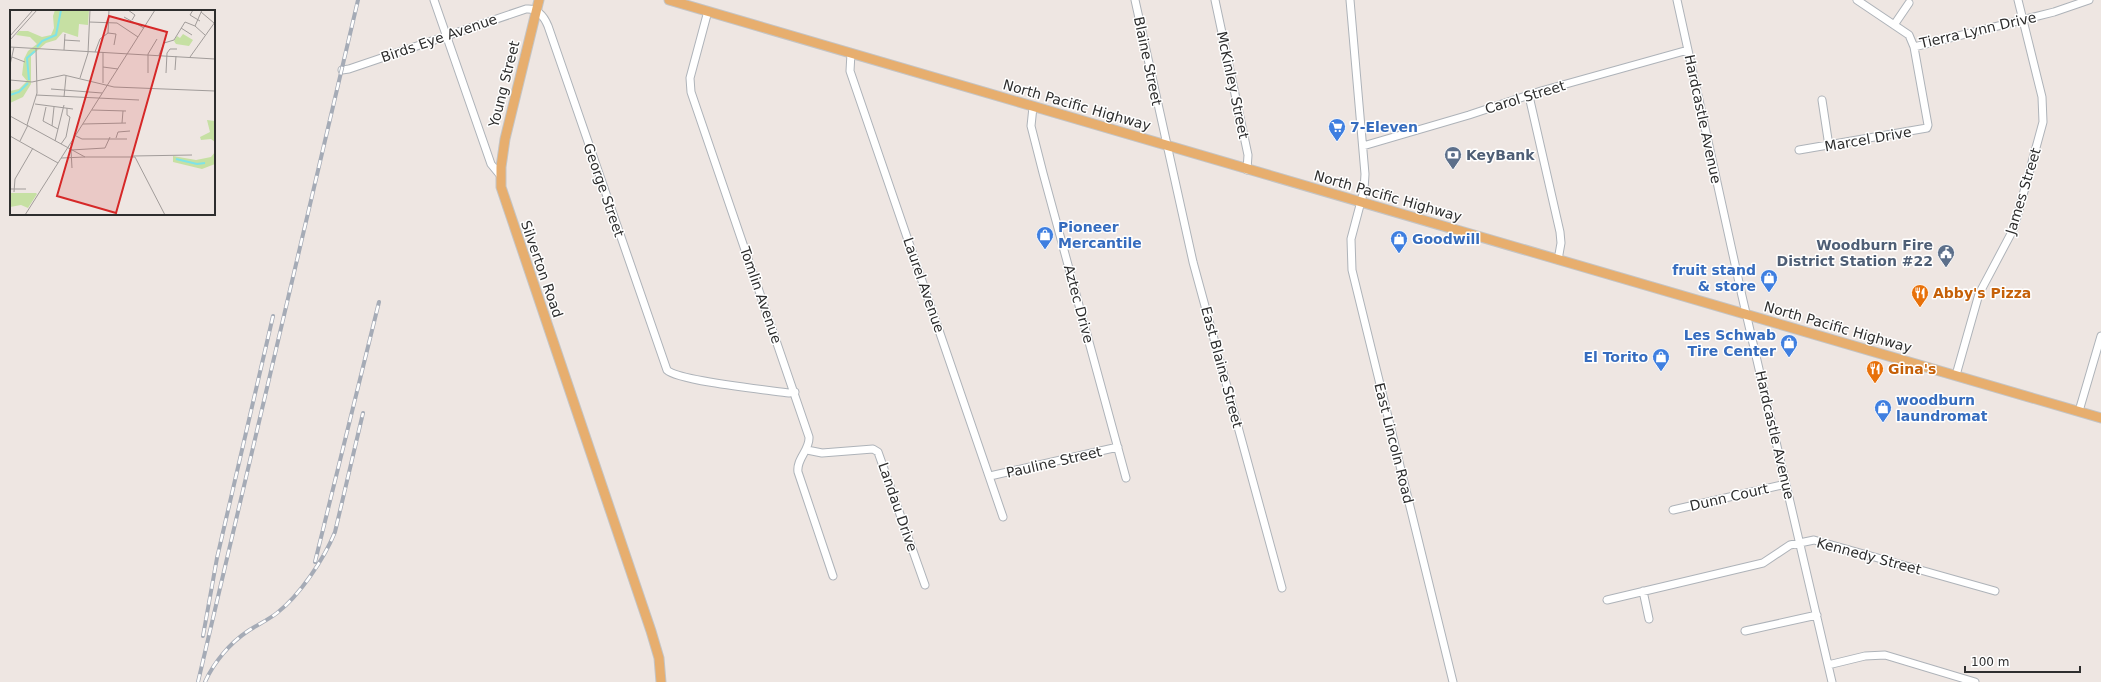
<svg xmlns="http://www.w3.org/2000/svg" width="2101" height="682" font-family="'DejaVu Sans',sans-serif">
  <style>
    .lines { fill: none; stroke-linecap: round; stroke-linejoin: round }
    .minor-casing { stroke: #aeb3b9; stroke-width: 9 }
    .major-casing { stroke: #c4c4c4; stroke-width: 11 }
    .minor { stroke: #fff; stroke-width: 7 }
    .major { stroke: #e7ae6e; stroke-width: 9 }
    .rail-casing { stroke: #a5abb6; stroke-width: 4 }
    .rail { stroke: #fff; stroke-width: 2.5; stroke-dasharray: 8; stroke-linecap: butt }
    .labels { text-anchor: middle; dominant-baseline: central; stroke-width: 3; stroke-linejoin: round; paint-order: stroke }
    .street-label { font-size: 14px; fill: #2e2e2e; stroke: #fff }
    .shop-label { font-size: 14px; font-weight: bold; fill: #366cbe; stroke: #fff; text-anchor: start }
    .service-label { font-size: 14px; font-weight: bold; fill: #4e5e75; stroke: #fff; text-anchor: start }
    .food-label { font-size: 14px; font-weight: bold; fill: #c56008; stroke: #fff; text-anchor: start }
    .inset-river { fill: none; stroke: #7ee3e7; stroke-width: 2 }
    .inset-road { fill: none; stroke: #a19c9a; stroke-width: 1 }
    .view { fill: #d62828; fill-opacity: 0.15; stroke: #d62828; stroke-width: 2 }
    .inset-edge { fill: none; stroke: #2e2e2e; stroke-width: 2 }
  </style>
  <rect width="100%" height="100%" fill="#eee6e2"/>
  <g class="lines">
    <defs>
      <path id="minor" d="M434,0L491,164L500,175
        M1135,0L1193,262L1282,588
        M1215,0L1248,155L1247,170
        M1350,0L1365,174L1364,190L1351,239L1352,270L1453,682
        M1677,0L1742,296L1832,682
        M1857,0L1909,35L1914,47L2054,12L2089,0
        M708,11L690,78L691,92L809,437C810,450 796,459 798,472L833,576
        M1894,25L1909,3
        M851,53L850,71L1003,517
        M342,70L349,69L526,9C537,8 544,16 548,26L667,370C678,381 768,390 789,393L795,392
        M1529,96L1560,232L1561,243L1558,260
        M1822,100L1829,146
        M1033,107L1031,126L1043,173L1126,478
        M1363,146L1469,115L1541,91L1688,50
        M1799,150L1927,128L1928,125L1914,47
        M1956,375L1979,294L2014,228L2043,122L2042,97L2018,0
        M2079,411L2101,336
        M807,450L822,453L873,449L878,452L925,585
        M990,476L1118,447
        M1673,510L1786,484
        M1643,591L1649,619
        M1607,600L1763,563L1790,545L1814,540L1995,591
        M1745,631L1817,615
        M1828,665L1865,656L1885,655L1975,682"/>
      <path id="major" d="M539,0L505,139L501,167V187L651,631L659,658L661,682
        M669,0L2101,418"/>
    </defs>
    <use href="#minor" class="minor-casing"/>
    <use href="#major" class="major-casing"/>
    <use href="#minor" class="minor"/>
    <use href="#major" class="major"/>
    <defs>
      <path id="rail" d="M315,562L379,302
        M203,636L217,558L273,316
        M198,682L358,0
        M205,682C214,662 230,643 248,631C257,625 268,620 277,613C300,595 324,559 335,532L363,413"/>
    </defs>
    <use href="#rail" class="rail-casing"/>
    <use href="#rail" class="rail"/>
  </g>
  <defs>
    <symbol id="supermarket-pin" viewBox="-11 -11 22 30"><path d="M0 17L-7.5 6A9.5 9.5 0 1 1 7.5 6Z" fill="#3f7fe0" stroke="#fff"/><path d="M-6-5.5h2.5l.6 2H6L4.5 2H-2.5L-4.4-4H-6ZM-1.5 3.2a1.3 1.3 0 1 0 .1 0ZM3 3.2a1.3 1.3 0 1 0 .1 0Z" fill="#fff"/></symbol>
    <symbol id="bank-pin" viewBox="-11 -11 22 30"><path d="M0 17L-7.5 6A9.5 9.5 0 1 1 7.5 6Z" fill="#5c6f8a" stroke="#fff"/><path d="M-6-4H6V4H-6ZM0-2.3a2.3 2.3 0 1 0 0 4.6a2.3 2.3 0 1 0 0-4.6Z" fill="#fff"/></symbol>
    <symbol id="shop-pin" viewBox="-11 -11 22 30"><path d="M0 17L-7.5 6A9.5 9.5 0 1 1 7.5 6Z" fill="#3f7fe0" stroke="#fff"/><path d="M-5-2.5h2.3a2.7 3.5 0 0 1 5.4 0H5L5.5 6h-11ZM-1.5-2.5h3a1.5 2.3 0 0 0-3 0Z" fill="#fff"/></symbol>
    <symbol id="civic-pin" viewBox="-11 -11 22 30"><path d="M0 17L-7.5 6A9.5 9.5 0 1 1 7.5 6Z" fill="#5c6f8a" stroke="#fff"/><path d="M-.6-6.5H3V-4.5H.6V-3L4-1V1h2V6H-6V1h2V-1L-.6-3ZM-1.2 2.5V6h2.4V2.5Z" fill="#fff"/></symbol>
    <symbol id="restaurant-pin" viewBox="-11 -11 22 30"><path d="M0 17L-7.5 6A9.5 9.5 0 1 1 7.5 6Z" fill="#e8710a" stroke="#fff"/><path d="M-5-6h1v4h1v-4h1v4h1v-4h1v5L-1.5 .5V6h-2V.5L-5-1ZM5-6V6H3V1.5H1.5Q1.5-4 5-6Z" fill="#fff"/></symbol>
  </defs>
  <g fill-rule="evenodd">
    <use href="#supermarket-pin" x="1327" y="117" width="20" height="27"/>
    <use href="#bank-pin" x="1443" y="145" width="20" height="27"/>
    <use href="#shop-pin" x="1035" y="225" width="20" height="27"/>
    <use href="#shop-pin" x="1389" y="229" width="20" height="27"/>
    <use href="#civic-pin" x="1936" y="243" width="20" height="27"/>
    <use href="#shop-pin" x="1759" y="268" width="20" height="27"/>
    <use href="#restaurant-pin" x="1910" y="283" width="20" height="27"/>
    <use href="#shop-pin" x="1779" y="333" width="20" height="27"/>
    <use href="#shop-pin" x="1651" y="347" width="20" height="27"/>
    <use href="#restaurant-pin" x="1865" y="359" width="20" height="27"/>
    <use href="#shop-pin" x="1873" y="398" width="20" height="27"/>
  </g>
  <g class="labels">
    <g class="street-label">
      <text transform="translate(1978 30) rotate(-13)">Tierra Lynn Drive</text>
      <text transform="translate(439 38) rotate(-19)">Birds Eye Avenue</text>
      <text transform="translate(1148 61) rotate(78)">Blaine Street</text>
      <text transform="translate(504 84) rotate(-76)">Young Street</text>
      <text transform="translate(1233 85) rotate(78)">McKinley Street</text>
      <text transform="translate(1525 97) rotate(-17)">Carol Street</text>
      <text transform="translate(1077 105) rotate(16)">North Pacific Highway</text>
      <text transform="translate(1703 119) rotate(78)">Hardcastle Avenue</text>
      <text transform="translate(1868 139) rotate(-10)">Marcel Drive</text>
      <text transform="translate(604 190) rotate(71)">George Street</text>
      <text transform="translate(2023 191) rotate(-73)">James Street</text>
      <text transform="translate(1388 196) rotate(16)">North Pacific Highway</text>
      <text transform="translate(542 269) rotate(71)">Silverton Road</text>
      <text transform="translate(924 285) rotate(71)">Laurel Avenue</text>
      <text transform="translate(761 295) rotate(71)">Tomlin Avenue</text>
      <text transform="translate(1079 304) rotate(75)">Aztec Drive</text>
      <text transform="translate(1838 327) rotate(16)">North Pacific Highway</text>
      <text transform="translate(1222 367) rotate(75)">East Blaine Street</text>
      <text transform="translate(1775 435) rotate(77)">Hardcastle Avenue</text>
      <text transform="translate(1394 443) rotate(76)">East Lincoln Road</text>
      <text transform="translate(1054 462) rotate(-13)">Pauline Street</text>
      <text transform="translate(1729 497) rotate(-13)">Dunn Court</text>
      <text transform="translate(898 507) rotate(71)">Landau Drive</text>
      <text transform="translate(1869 556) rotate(15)">Kennedy Street</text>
    </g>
    <g class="shop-label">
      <text x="1350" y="127">7-Eleven</text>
      <text x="1058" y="227">Pioneer<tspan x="1058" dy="16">Mercantile</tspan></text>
      <text x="1412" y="239">Goodwill</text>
      <text x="1756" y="270" text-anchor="end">fruit stand<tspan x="1756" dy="16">&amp; store</tspan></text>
      <text x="1776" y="335" text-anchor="end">Les Schwab<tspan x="1776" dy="16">Tire Center</tspan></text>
      <text x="1648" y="357" text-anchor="end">El Torito</text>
      <text x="1896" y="400">woodburn<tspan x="1896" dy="16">laundromat</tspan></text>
    </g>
    <g class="service-label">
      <text x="1466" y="155">KeyBank</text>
      <text x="1933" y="245" text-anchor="end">Woodburn Fire<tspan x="1933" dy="16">District Station #22</tspan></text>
    </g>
    <g class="food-label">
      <text x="1933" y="293">Abby's Pizza</text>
      <text x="1888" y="369">Gina's</text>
    </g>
  </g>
  <g transform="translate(10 10)">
    <rect width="205" height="205" fill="#eee6e2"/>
    <path d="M45,0H79L78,15L69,14L68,27L53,22L46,30L36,33L21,46V74L13,87L0,93V81L9,79L17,71L12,65L14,49L18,41L27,34L20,27L6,25L9,21H18L32,27L41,25L44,18L43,6ZM173,24L183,30L179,36L166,34L164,31L167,26L170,28ZM197,110L205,111V132L201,129L191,130L190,127L200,122ZM205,142V154L192,159L163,152V146L186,150L201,147ZM0,183H26L27,184L18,198L11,195L0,197Z" fill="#c6e0a3"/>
    <path class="inset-river" d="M27,37L32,31L46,25L51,0M19,70L17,48L25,41M0,85L9,82L18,73M166,149L187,154L195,153"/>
    <path class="inset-road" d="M118,0L125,5L122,10M183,0L180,5L190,11M192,0L185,16L195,25M191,2L204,13M114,7L134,18M79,12L107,13L128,27M171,18L182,25M98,23L106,24L104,35M0,26L23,0M0,30L27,0M54,30L70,31M0,37L205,49M54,40L55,24M85,42L90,29L98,23L99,0M93,42V73M149,45L154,33L164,30L175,12L185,16M2,47L15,52M180,47L205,12M0,55L4,37M93,57L108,59M165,60L166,46M138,63V44L147,29M156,63L157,43L160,39H167M70,68L78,43L80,0M0,70L22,72L54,65L104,77L205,81M41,79L92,83M26,85L129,90M54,87L56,66M25,94L63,99M36,97L33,111L48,119M82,100L116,101M0,106L75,147H125L155,205M112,113L113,101M73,114L116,113M17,115L27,83L26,38M42,116L44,97M0,126L48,153M66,126L72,129H117M106,128L108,122L120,121M10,131L18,115M45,131L54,95M51,134L56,127L60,107L57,105V98M123,146L182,145M51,148L75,147M62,158L61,140L95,138L100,127M0,179H16M4,182L5,169L23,138M15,205L145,0"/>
    <path class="view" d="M99,6L157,22L106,203L47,186Z"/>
    <rect width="205" height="205" class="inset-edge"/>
  </g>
  <path d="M1965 666v6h115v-6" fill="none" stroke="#2e2e2e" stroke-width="2"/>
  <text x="1971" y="666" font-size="12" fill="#2e2e2e" stroke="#ffffff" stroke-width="3" paint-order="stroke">100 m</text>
</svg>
